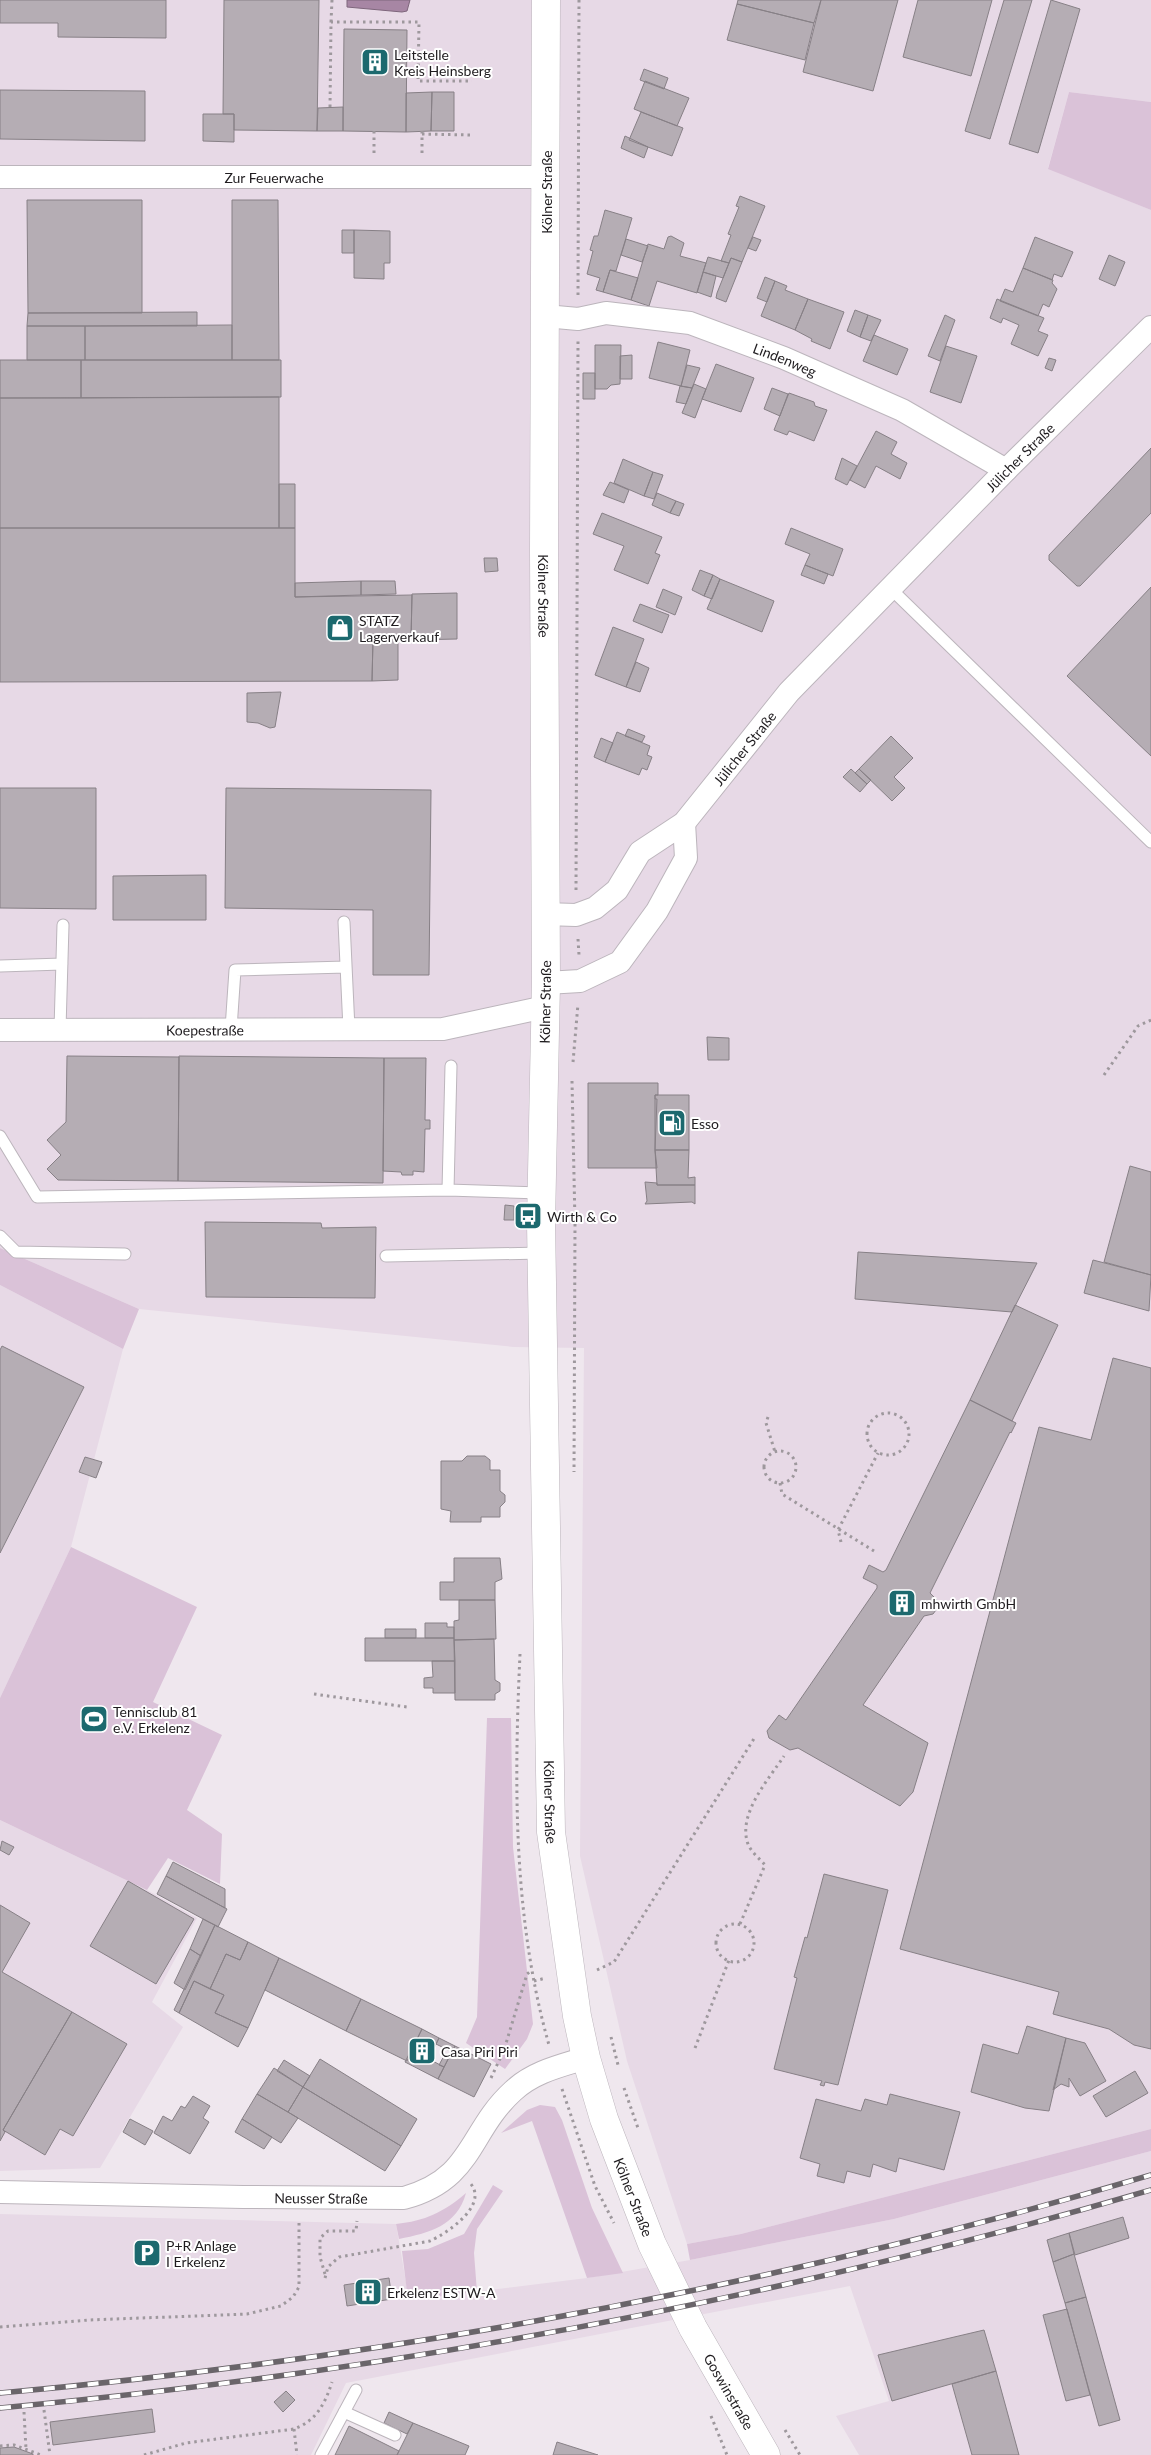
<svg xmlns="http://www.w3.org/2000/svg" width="1151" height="2455" font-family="Lato,sans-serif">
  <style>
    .built { fill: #e7d9e6 }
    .green { fill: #dac2d8 }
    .water { fill: #a786a4; stroke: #7e667c }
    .building { fill: #b5adb4; stroke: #878086 }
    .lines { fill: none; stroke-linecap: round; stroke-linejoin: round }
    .service-casing { stroke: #bcb5bc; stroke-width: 13 }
    .minor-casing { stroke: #bcb5bc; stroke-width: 24 }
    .secondary-casing { stroke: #bcb5bc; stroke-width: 29 }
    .path { stroke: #9e989d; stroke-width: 3; stroke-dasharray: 2.5 4; stroke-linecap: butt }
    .service { stroke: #fff; stroke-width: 11 }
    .minor { stroke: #fff; stroke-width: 22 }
    .secondary { stroke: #fff; stroke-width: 28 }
    .rail-casing { stroke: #6a656a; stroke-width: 5.5 }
    .rail { stroke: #fff; stroke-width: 4; stroke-dasharray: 11; stroke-linecap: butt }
    .labels { text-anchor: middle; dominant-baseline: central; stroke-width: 4; stroke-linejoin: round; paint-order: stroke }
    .poi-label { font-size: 14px; fill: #1f1c1f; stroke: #fff; text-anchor: start }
    .street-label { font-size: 14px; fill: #1f1c1f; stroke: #fff }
  </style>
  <rect width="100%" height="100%" fill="#efe7ee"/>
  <path class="built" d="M0,0H1151V102L1069,92L1048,168L1151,210V2129L741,2234L687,2244L627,2061L580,1856L584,1348L514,1347L139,1309L0,1248Z
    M0,1285L123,1349L71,1547L0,1698Z
    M0,1820L147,1890L197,1918L152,2002L183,2027L100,2168L0,2171Z
    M1151,2151V2455H859L836,2416L889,2401L850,2286L346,2383L311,2455H0V2214L396,2224L409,2300L587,2278L690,2260L894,2219Z"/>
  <path class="green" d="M1069,92L1151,102V210L1048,169Z
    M0,1248L139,1309L123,1349L0,1285Z
    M71,1547L197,1607L153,1702L222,1735L187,1810L222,1834L220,1884L168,1858L147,1890L0,1820V1698Z
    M487,1718H511L513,1847L533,2024L527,2039L505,2069L466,2043L477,2017Z
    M540,2105L555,2107L562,2120L592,2208L623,2273L587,2278L532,2121L501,2133L527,2110Z
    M1151,2129V2151L894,2219L690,2260L687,2244L741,2234Z
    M493,2185L503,2191L477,2229L474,2253L477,2292L408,2300L402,2251L428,2249L464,2234Z
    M466,2193C457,2226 429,2233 399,2239L396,2224C425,2221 444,2212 466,2193Z"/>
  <path class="water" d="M347,0H410L407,11L402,12L347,7Z"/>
  <path class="building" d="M0,0H166V38L58,37V23H0Z
    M224,0H319L317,131L234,130V114H223Z
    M738,0H821L814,23L737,4Z
    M821,0H898L873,91L803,72Z
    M918,0H992L971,76L903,57Z
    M1004,0H1032L990,139L965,131Z
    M1051,0L1080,9L1038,153L1009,144Z
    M737,4L814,23L805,60L727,40Z
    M344,29L407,30L406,132L343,131Z
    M644,69L668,78L664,89L640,80Z
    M645,81L689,98L677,126L634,109Z
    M0,90L145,91V141L0,139Z
    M432,92L431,131L406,132V93Z
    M432,92H454V131H431Z
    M343,107V131H317L318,108Z
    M641,112L683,128L672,156L629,140Z
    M203,114H234V142L203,141Z
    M625,136L648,147L644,158L621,148Z
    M740,196L765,206L742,262L731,258L729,263L721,261L731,235L728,234L739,207L736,206Z
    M27,200H142V313H28Z
    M232,200H278L279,360H232Z
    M605,210L632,218L616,271L610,270L603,292L596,290L600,278L587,274L593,251L590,250L594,236H598Z
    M342,230H354V253H342Z
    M354,230L390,231V263H384V279L354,278Z
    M671,236L684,243L680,256L706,263L697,293L657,281L649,306L631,300L648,244L664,249L668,237Z
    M753,237L761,240L756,251L748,248Z
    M1035,237L1073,252L1062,277L1054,274L1052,280L1023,268Z
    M626,239L648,246L642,262L621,255Z
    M1109,255L1125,262L1115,286L1099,279Z
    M708,257L729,263L723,278L703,272Z
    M731,258L742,262L726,302L716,298L717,293Z
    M1023,268L1053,280L1052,283L1057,289L1049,307L1043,304L1038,316L1000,301L1005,289L1013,292Z
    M610,270L638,278L631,300L603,292Z
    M703,272L716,276L711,297L697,292Z
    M765,277L775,281L767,302L757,298Z
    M775,281L787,286L785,290L808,299L795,330L761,316Z
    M808,299L844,312L830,349L811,341L812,339L795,330Z
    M997,299L1044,318L1038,331L1048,335L1038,356L1011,344L1019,325L1003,318L1001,323L990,318Z
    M855,310L868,315L860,337L847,331Z
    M197,312V326H27L28,313Z
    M868,315L881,320L871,341L860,337Z
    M945,315L955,320L940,361L928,356Z
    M232,325V360H85V326Z
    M27,326H85V360H27Z
    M874,335L908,349L897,375L863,361Z
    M658,342L690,350L681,386L649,378Z
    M595,345H621L620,384L611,385L607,389H595Z
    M946,346L977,356L961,403L930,392Z
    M632,355V379H620V356Z
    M1049,358L1056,360L1052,371L1045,368Z
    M0,360H81V398H0Z
    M81,360H281V397L81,398Z
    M716,364L754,378L741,412L702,399Z
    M687,365L700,368L692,388L681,386Z
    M583,373H595V399H583Z
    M694,384L706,389L695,418L682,413Z
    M680,386L692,388L686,404L676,402Z
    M772,388L788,394L780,416L764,409Z
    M789,393L814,402L815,406L827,410L814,441L789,431L787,435L774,430Z
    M279,397V528H0V398Z
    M876,431L897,442L891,454L907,463L900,479L876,466L865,488L850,480Z
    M1151,448V513L1080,586H1077L1049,560V555Z
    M842,458L857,466L847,485L835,479Z
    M623,459L653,472L644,496L614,483Z
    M653,472L663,475L654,499L644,496Z
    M610,482L629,490L624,503L603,495Z
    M279,484H295V528H279Z
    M657,493L676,501L670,513L652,505Z
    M676,501L684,504L679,516L670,513Z
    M602,513L662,537L655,553L660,555L648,584L614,570L624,546L593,534Z
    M0,528H295V597L412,595L411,639H373L372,681L0,682Z
    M791,528L843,549L833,576L805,565L810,554L785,544Z
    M484,558H497L498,571L485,572Z
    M805,565L828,574L824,584L801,575Z
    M700,570L713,575L704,596L692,590Z
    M713,575L720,579L712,599L704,596Z
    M720,579L774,601L762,632L707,609Z
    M361,581V595L295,597V583Z
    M361,581H395L396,594L361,595Z
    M1151,587V756L1067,676Z
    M663,589L682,597L675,615L656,607Z
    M457,593V639L411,640L412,594Z
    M640,604L669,615L662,633L633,621Z
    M613,627L644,639L626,687L595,675Z
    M373,639H398V680L372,681Z
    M636,662L649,668L640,692L626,687Z
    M281,692L275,727L270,728L258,723L247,722V693Z
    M628,729L645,736L642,742L625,736Z
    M617,732L650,746L647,755L652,757L647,770L642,768L639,775L605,762Z
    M891,736L913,758L894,777L905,788L892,801L859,769Z
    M601,738L613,743L605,762L594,757Z
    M851,769L867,784L860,792L843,777Z
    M859,769L871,780L867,784L855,773Z
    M0,788H96V909L0,908Z
    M226,788L431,790L429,975H373V910L225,908Z
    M206,875V920H113V876Z
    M707,1037L729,1038V1060H708Z
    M67,1056L179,1057L178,1181L58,1180L47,1169L61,1155L47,1140L66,1122Z
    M179,1056L384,1058L383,1183L178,1181Z
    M384,1058H426L425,1120H430V1129H425L424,1172L413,1171V1175H402L401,1172L383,1171Z
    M588,1083H658V1095H655V1099H657L655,1150L657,1168H588Z
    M655,1095H689V1150H655Z
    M655,1150H689L688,1178L695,1177V1185H657Z
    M1130,1166L1151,1172V1275L1104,1262Z
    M645,1182L657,1183V1185H695V1204L692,1202L645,1204L647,1201Z
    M505,1205L514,1206V1220H504Z
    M205,1222L321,1223L322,1228L376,1227L375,1298L206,1297Z
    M858,1252L1037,1263L1012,1312L855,1299Z
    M1093,1260L1151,1275L1149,1311L1084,1293Z
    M1015,1305L1058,1325L1012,1421L970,1400Z
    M2,1346L84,1387L0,1553V1350Z
    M1113,1358L1151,1368V2049L1134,2045L1109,2029L1053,2014L1059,1992L900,1949L1039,1427L1091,1440Z
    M970,1400L1016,1423L1011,1433L1010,1432L930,1593L937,1600L936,1610L933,1614L924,1616L863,1705L928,1743L913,1792L900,1806L798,1748L790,1750L769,1738L767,1731L779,1715L786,1720L877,1588V1585L863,1578L869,1565L883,1572L886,1570Z
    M467,1456H485L490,1460V1470H500V1491L505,1495V1502L500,1507V1517H481V1522H450L451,1511L441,1509V1461H462Z
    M85,1457L102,1462L96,1478L79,1472Z
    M454,1558H500L502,1579L495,1582V1600H440V1582H454Z
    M459,1600H495L496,1639L454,1640V1621L459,1620Z
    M425,1623H447V1627H454V1638H425Z
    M385,1629H416V1638H385Z
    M365,1638H454L455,1661H365Z
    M494,1639L495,1680L500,1683V1691L495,1694V1700H455L454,1640Z
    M432,1661H455V1693H433V1688H424V1678L433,1677Z
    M2,1841L14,1847L9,1855L0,1850Z
    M173,1862L225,1889V1908L166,1876Z
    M824,1874L888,1890L838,2085L825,2082L824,2086L820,2085L822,2081L774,2069L797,1978L794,1977L805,1937L807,1938Z
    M166,1876L227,1909L218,1927L157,1894Z
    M128,1881L194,1919L156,1984L90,1946Z
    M0,1905L30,1923L2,1972L72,2012L3,2130L5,2132L0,2141Z
    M203,1919L215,1925L201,1956L190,1949Z
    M215,1925L248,1942L240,1960L226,1954L210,1989L194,1981L179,2013L174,2010Z
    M248,1942L279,1958L248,2028L215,2013L224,1995L210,1989L226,1954L240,1960Z
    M190,1949L201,1956L185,1990L174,1983Z
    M279,1958L361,1999L346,2031L265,1990Z
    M194,1981L224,1995L215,2013L248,2028L238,2047L179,2013Z
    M361,1999L422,2029L407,2061L346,2031Z
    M72,2012L127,2044L73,2136L60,2129L45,2155L3,2130Z
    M1027,2026L1066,2038L1049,2111L1025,2108L971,2092L983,2044L1018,2054Z
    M422,2029L439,2038L429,2059L444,2067L438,2079L405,2062Z
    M439,2038L455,2046L452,2052L436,2044Z
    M1066,2038L1085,2043L1106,2081L1080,2096L1069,2078V2087L1061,2084L1053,2090Z
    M455,2046L491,2064L474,2097L438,2079Z
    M445,2054L449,2057L444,2067L439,2065Z
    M320,2059L417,2119L401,2146L303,2087Z
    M284,2060L310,2076L303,2087L277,2071Z
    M274,2068L303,2087L288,2112L257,2094Z
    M1135,2071L1148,2093L1106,2117L1093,2096Z
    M303,2087L401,2146L385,2171L288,2112Z
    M257,2094L298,2118L281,2143L242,2119Z
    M890,2094L960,2112L944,2170L899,2158L896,2172L873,2164L870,2177L847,2171L844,2183L817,2176L820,2164L800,2158L816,2099L861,2111L865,2099L887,2105Z
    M193,2096L210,2106L203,2118L209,2122L190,2154L154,2133L163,2116L172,2121L181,2106L185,2108Z
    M130,2119L153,2131L145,2145L123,2132Z
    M242,2119L272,2137L264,2149L235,2132Z
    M1123,2217L1129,2238L1075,2255L1069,2233Z
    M1069,2233L1074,2254L1053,2262L1047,2240Z
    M1074,2254L1086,2297L1065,2303L1053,2262Z
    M389,2278L392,2299L347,2306L344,2285Z
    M1086,2297L1120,2420L1099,2426L1065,2303Z
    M1067,2309L1090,2395L1066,2401L1043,2315Z
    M984,2330L996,2371L892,2401L878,2355Z
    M996,2371L1019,2455H972L952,2384Z
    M286,2391L295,2400L283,2412L274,2402Z
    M152,2409L155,2432L53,2445L50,2422Z
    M389,2412L413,2423L407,2434L384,2423Z
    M413,2423L469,2446L465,2455H397Z
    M349,2426L399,2451L397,2455H335Z
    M557,2442L598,2455H553Z
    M14,2447L33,2454V2455H0V2448Z"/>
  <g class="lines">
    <defs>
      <path id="service" d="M890,588L1151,842
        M344,922L349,1029
        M0,966L62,964
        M60,1029L63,925
        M231,1029L235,970L346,967
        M451,1066L448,1190L541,1193
        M0,1136L37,1197L448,1190
        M0,1236L16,1252L125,1254
        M386,1256L541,1253
        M344,2412L395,2435
        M321,2455L356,2390"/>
      <g id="minor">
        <path id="s1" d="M0,177H546"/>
        <path id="s2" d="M545,316L578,319L606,313L690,323L784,358L902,410L1006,470"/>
        <path id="s3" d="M544,914L576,915L595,908L617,890L640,852L684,823L789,692L1006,470L1151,327"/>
        <path d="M546,983L580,981L620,962L657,911L686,858L684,823"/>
        <path id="s4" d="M0,1030L443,1029L545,1007"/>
        <path id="s5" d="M0,2192L243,2197L404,2198C474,2179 468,2132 513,2091C533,2072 560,2066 586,2058"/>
      </g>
      <g id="secondary">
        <path id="s6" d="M546,0L544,551L546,983L541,1222L551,1832L577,2016L586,2058L604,2119L652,2244L693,2328L766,2455"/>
      </g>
    </defs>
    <use href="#service" class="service-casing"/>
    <use href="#minor" class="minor-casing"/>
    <use href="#secondary" class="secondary-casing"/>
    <path class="path" d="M331,22L332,0
      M330,107L331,22H419L418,81H472
      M374,131V153
      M422,134L473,135
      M422,153V131
      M578,295L579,0
      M576,890L578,341
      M578,939L579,955
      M573,1062L578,1004
      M1104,1075L1138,1026L1151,1020
      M572,1081L575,1223L574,1472
      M867 1434a21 21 0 1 1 42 0a21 21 0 1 1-42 0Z
      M768,1417L766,1423L775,1452
      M764 1467a16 16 0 1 1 32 0a16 16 0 1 1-32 0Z
      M780,1483L782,1494L874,1551
      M841,1542L838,1530L878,1453
      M520,1654C514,1785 513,1918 549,2045
      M314,1694L407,1707
      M716 1943a19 19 0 1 1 38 0a19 19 0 1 1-38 0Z
      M740,1924L765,1865C760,1859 751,1852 748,1844C737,1814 769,1779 784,1756
      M597,1970L614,1962L755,1737
      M534,1981L546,1978
      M611,2037L618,2065
      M695,2048L729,1960
      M491,2078L504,2050L527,1974L532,1970
      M624,2088L639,2131
      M562,2089L595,2186L614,2223
      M325,2274L320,2257V2238L328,2231H356L357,2221
      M325,2278L328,2267L339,2257L430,2241C447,2233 488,2206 471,2184
      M0,2327L89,2320L247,2314L281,2306L293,2297L299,2287V2221
      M44,2410L50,2455
      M24,2412L26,2449
      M711,2416L727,2455
      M294,2429L297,2455
      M785,2430L800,2455
      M0,2446L14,2445L41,2455
      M144,2455L186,2443L294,2429C316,2421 325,2404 332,2382"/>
    <use href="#service" class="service"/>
    <use href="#minor" class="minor"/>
    <use href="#secondary" class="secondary"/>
    <defs>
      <path id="rail" d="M0,2393C389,2358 777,2286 1151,2175
        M0,2408C390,2372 775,2300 1151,2190"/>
    </defs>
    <use href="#rail" class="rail-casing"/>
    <use href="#rail" class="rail"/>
  </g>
  <defs>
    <symbol id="building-square" viewBox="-11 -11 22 22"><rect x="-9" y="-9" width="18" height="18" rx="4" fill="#1c696e" stroke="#fff"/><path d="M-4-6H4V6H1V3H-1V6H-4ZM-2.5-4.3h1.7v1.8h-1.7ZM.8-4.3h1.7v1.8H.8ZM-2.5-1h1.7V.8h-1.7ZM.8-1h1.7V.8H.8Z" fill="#fff"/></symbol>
    <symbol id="shop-square" viewBox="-11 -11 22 22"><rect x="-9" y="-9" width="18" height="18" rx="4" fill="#1c696e" stroke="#fff"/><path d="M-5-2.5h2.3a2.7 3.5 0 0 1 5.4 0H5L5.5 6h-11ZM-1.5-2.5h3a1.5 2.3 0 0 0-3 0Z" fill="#fff"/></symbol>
    <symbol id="fuel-square" viewBox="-11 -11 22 22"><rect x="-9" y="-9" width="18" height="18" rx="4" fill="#1c696e" stroke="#fff"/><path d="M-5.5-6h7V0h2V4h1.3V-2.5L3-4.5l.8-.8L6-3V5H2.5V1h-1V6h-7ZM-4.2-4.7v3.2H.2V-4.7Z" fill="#fff"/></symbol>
    <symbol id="bus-square" viewBox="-11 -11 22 22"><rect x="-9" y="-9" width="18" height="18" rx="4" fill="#1c696e" stroke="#fff"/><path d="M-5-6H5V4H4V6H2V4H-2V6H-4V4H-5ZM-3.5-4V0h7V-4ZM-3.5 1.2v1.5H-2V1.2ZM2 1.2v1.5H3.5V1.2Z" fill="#fff"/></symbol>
    <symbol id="stadium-square" viewBox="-11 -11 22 22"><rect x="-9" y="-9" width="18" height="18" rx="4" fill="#1c696e" stroke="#fff"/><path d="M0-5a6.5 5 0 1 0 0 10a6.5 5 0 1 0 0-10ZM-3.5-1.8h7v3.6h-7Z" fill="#fff"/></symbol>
    <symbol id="parking-square" viewBox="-11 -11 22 22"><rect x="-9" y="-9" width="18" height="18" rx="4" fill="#1c696e" stroke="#fff"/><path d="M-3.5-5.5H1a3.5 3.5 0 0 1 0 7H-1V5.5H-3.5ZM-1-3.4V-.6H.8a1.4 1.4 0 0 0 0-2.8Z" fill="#fff"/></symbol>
  </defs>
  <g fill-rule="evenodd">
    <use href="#building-square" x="359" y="46" width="32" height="32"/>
    <use href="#shop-square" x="324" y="612" width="32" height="32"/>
    <use href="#fuel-square" x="656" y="1107" width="32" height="32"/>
    <use href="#bus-square" x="512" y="1200" width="32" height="32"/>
    <use href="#building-square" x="886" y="1587" width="32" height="32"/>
    <use href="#stadium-square" x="78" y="1703" width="32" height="32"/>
    <use href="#building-square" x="406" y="2035" width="32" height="32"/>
    <use href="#parking-square" x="131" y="2237" width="32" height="32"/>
    <use href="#building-square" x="352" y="2276" width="32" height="32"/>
  </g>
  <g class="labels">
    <g class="poi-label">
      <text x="394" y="54">Leitstelle<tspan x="394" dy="16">Kreis Heinsberg</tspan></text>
      <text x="359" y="620">STATZ<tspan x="359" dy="16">Lagerverkauf</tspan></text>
      <text x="691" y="1123">Esso</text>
      <text x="547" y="1216">Wirth &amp; Co</text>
      <text x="921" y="1603">mhwirth GmbH</text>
      <text x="113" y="1711">Tennisclub 81<tspan x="113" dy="16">e.V. Erkelenz</tspan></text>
      <text x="441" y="2051">Casa Piri Piri</text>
      <text x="166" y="2245">P+R Anlage<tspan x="166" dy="16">I Erkelenz</tspan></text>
      <text x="387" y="2292">Erkelenz ESTW-A</text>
    </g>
    <g class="street-label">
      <text stroke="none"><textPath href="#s1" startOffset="274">Zur Feuerwache</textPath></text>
      <text transform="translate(546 192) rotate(-90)">Kölner Straße</text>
      <text stroke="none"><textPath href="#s2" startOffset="248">Lindenweg</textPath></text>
      <text stroke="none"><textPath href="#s3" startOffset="675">Jülicher Straße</textPath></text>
      <text stroke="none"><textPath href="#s6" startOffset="596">Kölner Straße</textPath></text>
      <text stroke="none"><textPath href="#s3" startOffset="274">Jülicher Straße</textPath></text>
      <text transform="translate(545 1002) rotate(-89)">Kölner Straße</text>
      <text stroke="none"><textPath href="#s4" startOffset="205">Koepestraße</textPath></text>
      <text stroke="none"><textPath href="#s6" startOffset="1802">Kölner Straße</textPath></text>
      <text stroke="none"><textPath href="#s6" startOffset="2208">Kölner Straße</textPath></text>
      <text stroke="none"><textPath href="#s5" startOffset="321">Neusser Straße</textPath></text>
      <text stroke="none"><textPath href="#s6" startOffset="2425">Goswinstraße</textPath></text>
    </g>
  </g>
</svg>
